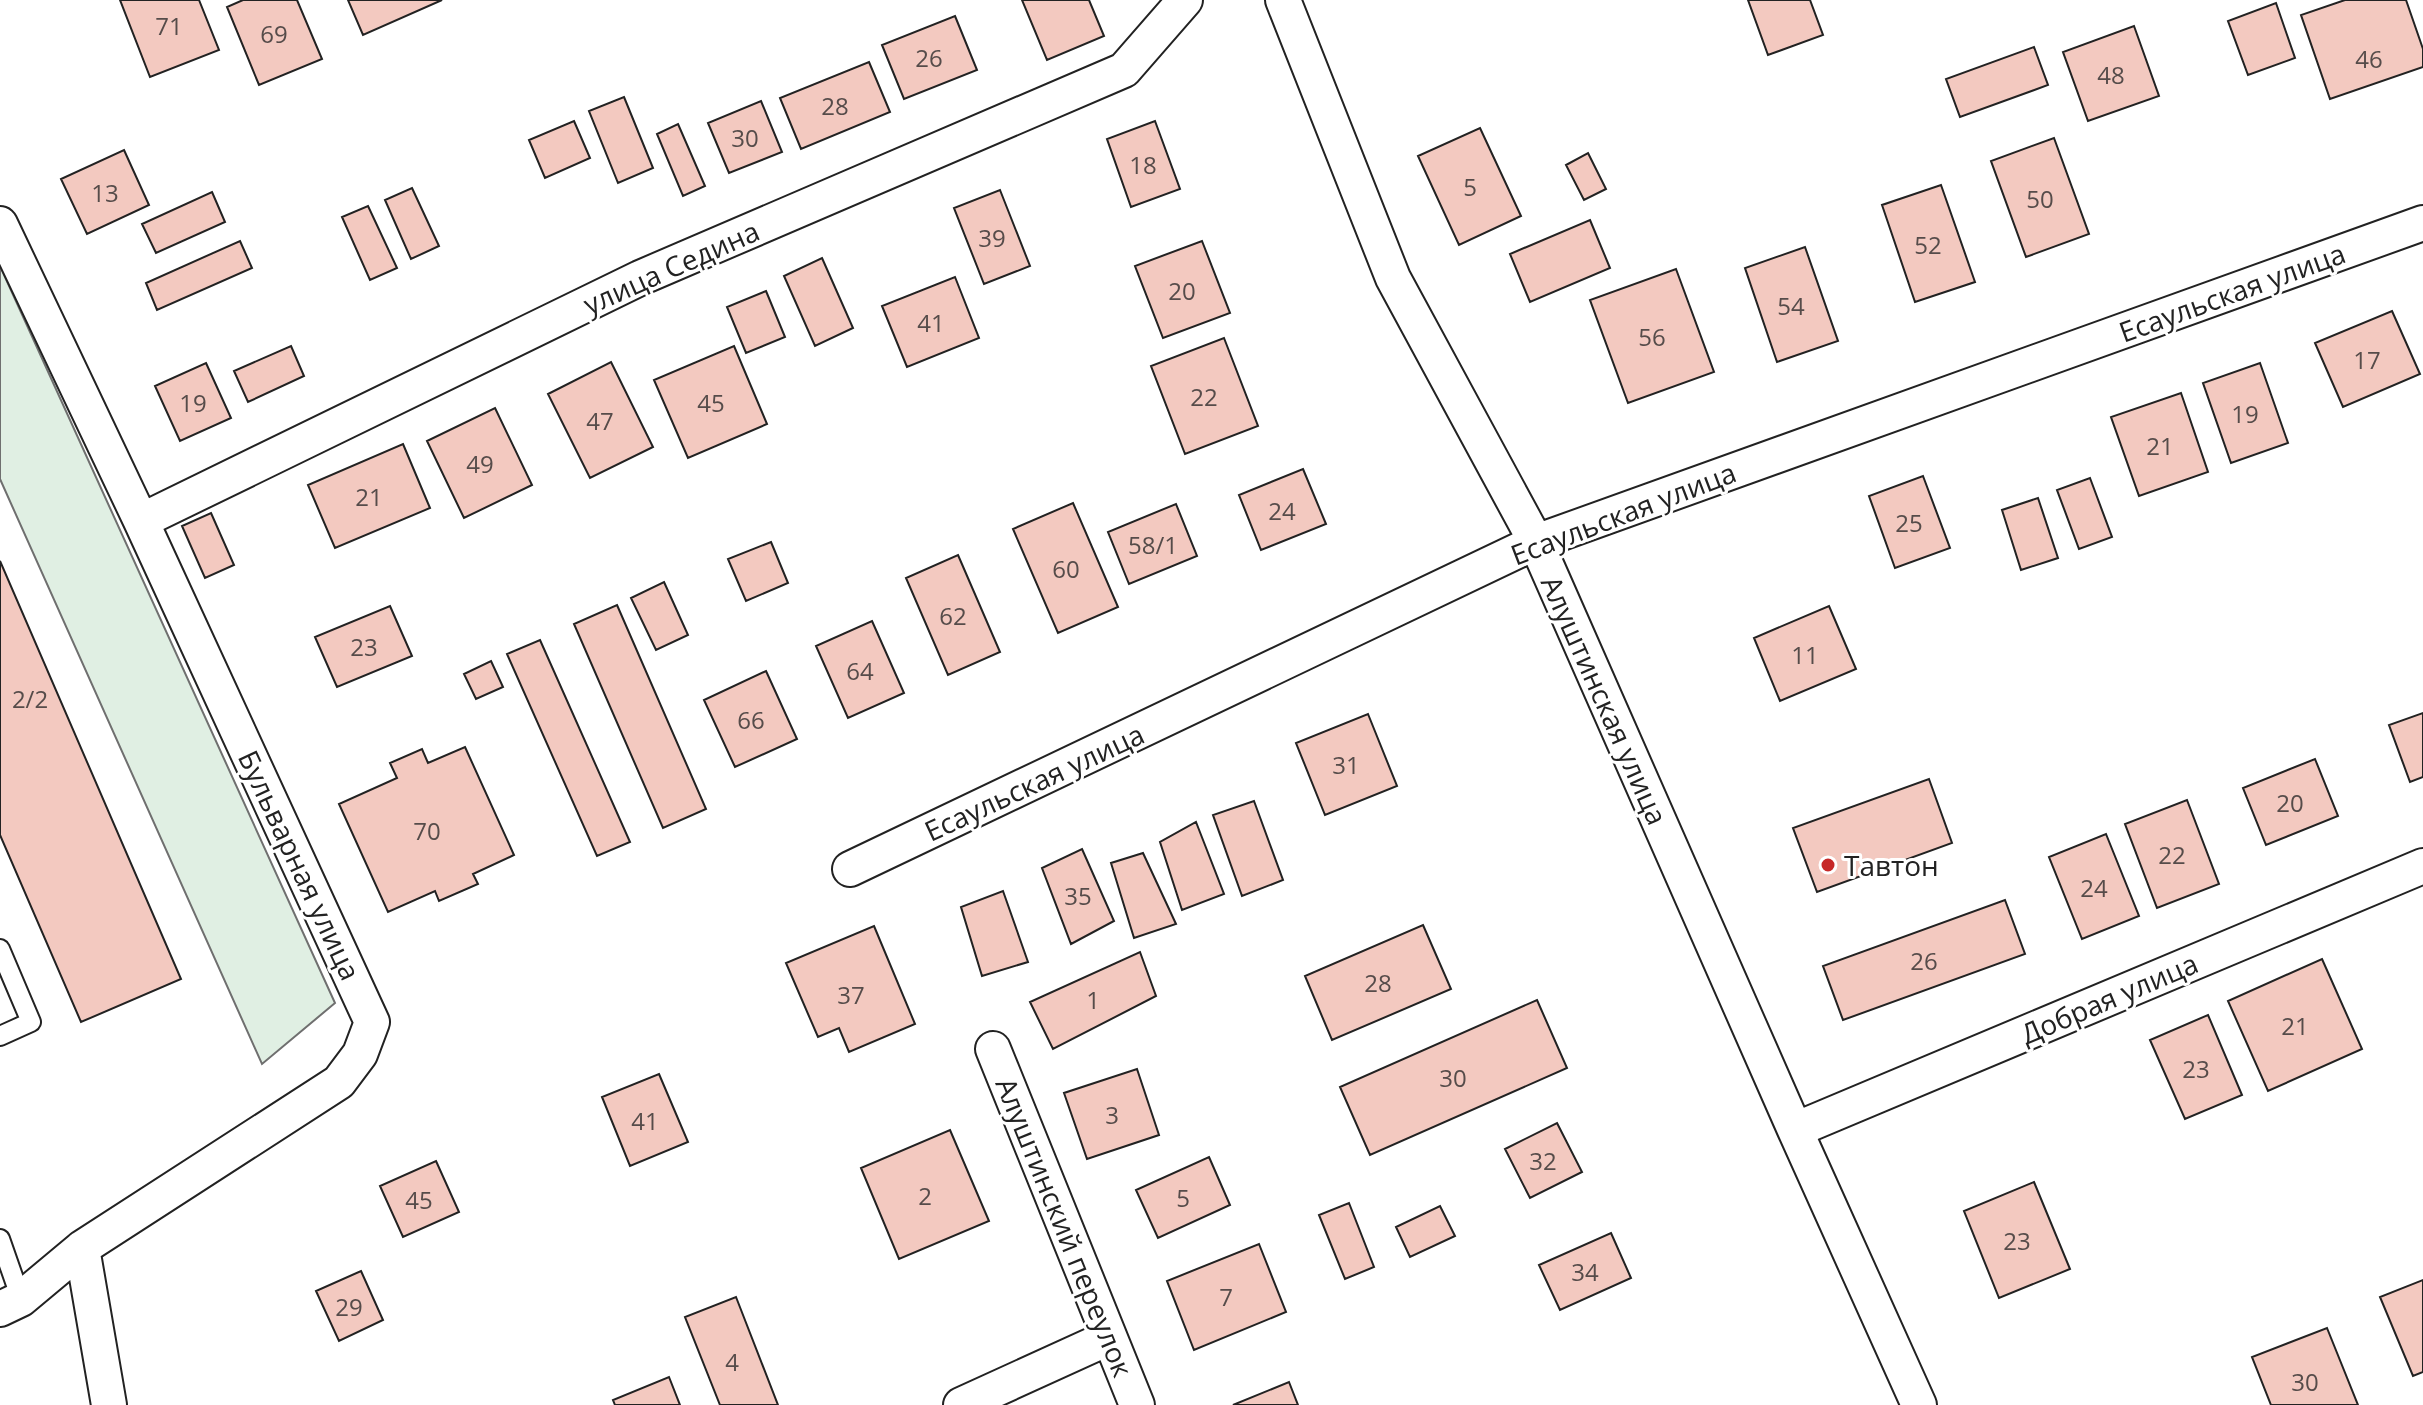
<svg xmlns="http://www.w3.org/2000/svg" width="2423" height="1405" font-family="'Open Sans',sans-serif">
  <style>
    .green { fill: #e0efe3; stroke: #6f6f6f; stroke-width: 2 }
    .building { fill: #f3c9c0; stroke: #222; stroke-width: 2 }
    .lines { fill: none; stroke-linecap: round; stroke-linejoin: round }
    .lane-casing { stroke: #222; stroke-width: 22 }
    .street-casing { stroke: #222; stroke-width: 38 }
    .lane { stroke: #fff; stroke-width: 18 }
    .street { stroke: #fff; stroke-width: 34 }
    .poi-dot { fill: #c62828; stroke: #fff; stroke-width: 3 }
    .labels { text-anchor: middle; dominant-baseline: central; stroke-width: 6; stroke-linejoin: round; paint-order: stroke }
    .number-label { font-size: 24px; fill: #564c4a }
    .street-label { font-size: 28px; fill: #222; stroke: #fff }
    .poi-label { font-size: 28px; fill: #222; stroke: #fff; text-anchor: start }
  </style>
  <rect width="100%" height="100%" fill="#fff"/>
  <path class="green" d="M0,266L335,1003L262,1064L0,479Z"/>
  <path class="building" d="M120,0H199L219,50L150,77Z
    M243,0H297L322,59L259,85L227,7Z
    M348,0H442L363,35Z
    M1022,0H1089L1104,36L1047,60Z
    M1748,0H1810L1823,35L1768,55Z
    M2345,0H2406L2423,49V67L2330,99L2301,15Z
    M2276,3L2295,58L2248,75L2228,21Z
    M955,16L977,70L904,99L882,45Z
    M2134,26L2159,96L2088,121L2063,52Z
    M2034,47L2048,85L1960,117L1946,79Z
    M869,62L890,112L801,149L780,98Z
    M624,97L653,168L618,183L589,111Z
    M761,101L782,152L729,173L708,123Z
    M574,121L590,158L545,178L529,140Z
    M1155,121L1180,189L1131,207L1107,139Z
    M678,124L705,186L683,196L657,134Z
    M1480,128L1521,216L1459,245L1418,156Z
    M2054,138L2089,234L2026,257L1991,161Z
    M124,150L149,205L87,234L61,179Z
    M1588,153L1606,189L1584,200L1566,165Z
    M1941,185L1975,282L1915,302L1882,205Z
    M412,188L439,246L411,259L385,200Z
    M1000,190L1030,266L984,284L954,208Z
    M212,192L225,222L156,253L142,224Z
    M368,206L397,268L370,280L342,217Z
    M1590,220L1610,268L1530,302L1510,254Z
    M240,241L252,268L157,310L146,283Z
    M1202,241L1230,313L1163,338L1135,266Z
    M1805,247L1838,341L1777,362L1745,268Z
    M822,258L853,328L815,346L784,276Z
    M1676,269L1714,372L1628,403L1590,300Z
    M955,277L979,338L907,367L882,306Z
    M766,291L785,337L746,353L727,307Z
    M2392,311L2420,374L2343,407L2315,343Z
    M1224,338L1258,426L1185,454L1151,366Z
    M291,346L304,376L248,402L234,371Z
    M734,346L767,424L688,458L654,380Z
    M611,362L653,447L590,478L548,394Z
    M206,363L231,418L180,441L155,386Z
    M2260,363L2288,443L2231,463L2203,383Z
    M2181,393L2208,472L2139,496L2111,417Z
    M495,408L532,485L464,518L427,441Z
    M403,444L430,508L335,548L308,485Z
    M1303,469L1326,524L1261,550L1239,495Z
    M1923,476L1950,548L1895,568L1869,496Z
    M2090,478L2112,537L2079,549L2057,490Z
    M2038,498L2058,558L2021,570L2002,510Z
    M1073,503L1118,607L1058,633L1013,529Z
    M1176,504L1197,556L1129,584L1108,532Z
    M211,513L234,565L205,578L182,526Z
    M771,542L788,583L746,601L728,559Z
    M958,555L1000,652L948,675L906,578Z
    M0,561L181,979L81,1022L0,835Z
    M664,582L688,635L656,650L631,598Z
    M617,605L706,809L663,828L574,624Z
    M390,606L412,656L337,687L315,637Z
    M1829,606L1856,669L1780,701L1754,638Z
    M872,621L904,693L848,718L816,646Z
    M540,640L630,842L597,856L507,654Z
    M491,661L503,687L476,699L464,674Z
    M766,671L797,739L735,767L704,700Z
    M2423,713V777L2410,782L2389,725Z
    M1368,714L1397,786L1325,815L1296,743Z
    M465,747L514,855L473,874L478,884L439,901L435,891L388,912L339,804L397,778L390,763L422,749L428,763Z
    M2315,759L2338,816L2266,845L2243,788Z
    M1929,779L1952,843L1817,892L1793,828Z
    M2187,800L2219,884L2157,908L2125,824Z
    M1254,801L1283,880L1242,896L1213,815Z
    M1196,822L1224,894L1182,910L1160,842Z
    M2106,834L2139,916L2082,939L2049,857Z
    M1082,849L1114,921L1071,944L1042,868Z
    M1143,853L1176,924L1134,938L1111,863Z
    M1003,891L1028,962L982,976L961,907Z
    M2005,900L2025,954L1843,1020L1823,966Z
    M1423,925L1451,989L1332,1040L1305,976Z
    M874,926L915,1024L849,1052L839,1028L818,1037L786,963Z
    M1140,952L1156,996L1053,1049L1030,1002Z
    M2322,959L2362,1049L2268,1091L2228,1001Z
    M1537,1000L1567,1068L1370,1155L1340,1087Z
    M2208,1015L2242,1095L2185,1119L2150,1040Z
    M1137,1069L1159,1135L1087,1159L1064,1093Z
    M659,1074L688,1142L630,1166L602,1097Z
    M1557,1123L1582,1172L1530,1198L1505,1149Z
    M950,1130L989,1221L899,1259L861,1168Z
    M1209,1157L1230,1205L1158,1238L1136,1190Z
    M436,1161L459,1212L403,1237L380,1186Z
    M2034,1182L2070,1269L1999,1298L1964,1211Z
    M1349,1203L1374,1267L1345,1279L1319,1215Z
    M1440,1206L1455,1236L1410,1257L1396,1227Z
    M1611,1233L1631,1278L1560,1310L1539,1265Z
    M1259,1244L1286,1312L1194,1350L1167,1281Z
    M361,1271L383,1320L339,1341L316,1291Z
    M2423,1280V1372L2413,1376L2380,1297Z
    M736,1297L778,1405H720L685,1317Z
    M2327,1328L2358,1405H2271L2252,1357Z
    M669,1377L680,1405H615L613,1400Z
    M1289,1382L1298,1405H1233Z"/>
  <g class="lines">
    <defs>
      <path id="lane" d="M0,949L31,1022L0,1036
        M0,1239L21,1299"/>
      <path id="street" d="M1283,0L1393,278L1536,542L1795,1130L1919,1405
        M0,224L141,521L372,1022L360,1054L339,1082L82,1248L21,1299L0,1309
        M141,521L640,278L1124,70L1185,0
        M850,869L1536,542L2423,223
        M993,1049L1137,1405
        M1795,1130L2423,866
        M82,1248L109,1405
        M961,1405L1108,1338"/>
    </defs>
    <use href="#lane" class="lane-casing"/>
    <use href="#street" class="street-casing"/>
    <use href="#lane" class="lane"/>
    <use href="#street" class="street"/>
  </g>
  <circle class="poi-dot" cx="1828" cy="865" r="8"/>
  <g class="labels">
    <g class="number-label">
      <text x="169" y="25">71</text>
      <text x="274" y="33">69</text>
      <text x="929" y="57">26</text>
      <text x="2369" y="58">46</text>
      <text x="2111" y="74">48</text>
      <text x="835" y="105">28</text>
      <text x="745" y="137">30</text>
      <text x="1143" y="164">18</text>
      <text x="1470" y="186">5</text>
      <text x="105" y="192">13</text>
      <text x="2040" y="198">50</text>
      <text x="992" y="237">39</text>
      <text x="1928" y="244">52</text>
      <text x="1182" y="290">20</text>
      <text x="1791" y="305">54</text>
      <text x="931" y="322">41</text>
      <text x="1652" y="336">56</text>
      <text x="2367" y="359">17</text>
      <text x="1204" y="396">22</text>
      <text x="193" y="402">19</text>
      <text x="711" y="402">45</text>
      <text x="2245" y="413">19</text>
      <text x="600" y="420">47</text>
      <text x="2160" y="445">21</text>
      <text x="480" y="463">49</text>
      <text x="369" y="496">21</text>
      <text x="1282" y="510">24</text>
      <text x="1909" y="522">25</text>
      <text x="1153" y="544">58/1</text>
      <text x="1066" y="568">60</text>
      <text x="953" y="615">62</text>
      <text x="364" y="646">23</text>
      <text x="1805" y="654">11</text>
      <text x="860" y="670">64</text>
      <text x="30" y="698">2/2</text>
      <text x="751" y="719">66</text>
      <text x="1346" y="764">31</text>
      <text x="2290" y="802">20</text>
      <text x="427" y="830">70</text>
      <text x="2172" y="854">22</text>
      <text x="2094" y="887">24</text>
      <text x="1078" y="895">35</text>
      <text x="1924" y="960">26</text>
      <text x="1378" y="982">28</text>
      <text x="851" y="994">37</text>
      <text x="1093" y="999">1</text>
      <text x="2295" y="1025">21</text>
      <text x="2196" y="1068">23</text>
      <text x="1453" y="1077">30</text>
      <text x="1112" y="1114">3</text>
      <text x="645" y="1120">41</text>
      <text x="1543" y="1160">32</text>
      <text x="925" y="1195">2</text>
      <text x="1183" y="1197">5</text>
      <text x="419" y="1199">45</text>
      <text x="2017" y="1240">23</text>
      <text x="1585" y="1271">34</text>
      <text x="1226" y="1296">7</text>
      <text x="349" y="1306">29</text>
      <text x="732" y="1361">4</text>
      <text x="2305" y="1381">30</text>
    </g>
    <g class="street-label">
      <text transform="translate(671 267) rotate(-24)">улица Седина</text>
      <text transform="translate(2232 292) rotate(-20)">Есаульская улица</text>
      <text transform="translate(1623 513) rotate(-21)">Есаульская улица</text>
      <text transform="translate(1605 700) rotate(66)">Алуштинская улица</text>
      <text transform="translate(1034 782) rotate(-25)">Есаульская улица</text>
      <text transform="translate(300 865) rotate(65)">Бульварная улица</text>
      <text transform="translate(2109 998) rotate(-23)">Добрая улица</text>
      <text transform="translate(1065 1227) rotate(68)">Алуштинский переулок</text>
    </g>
    <g class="poi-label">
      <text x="1844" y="865">Тавтон</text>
    </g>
  </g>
</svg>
